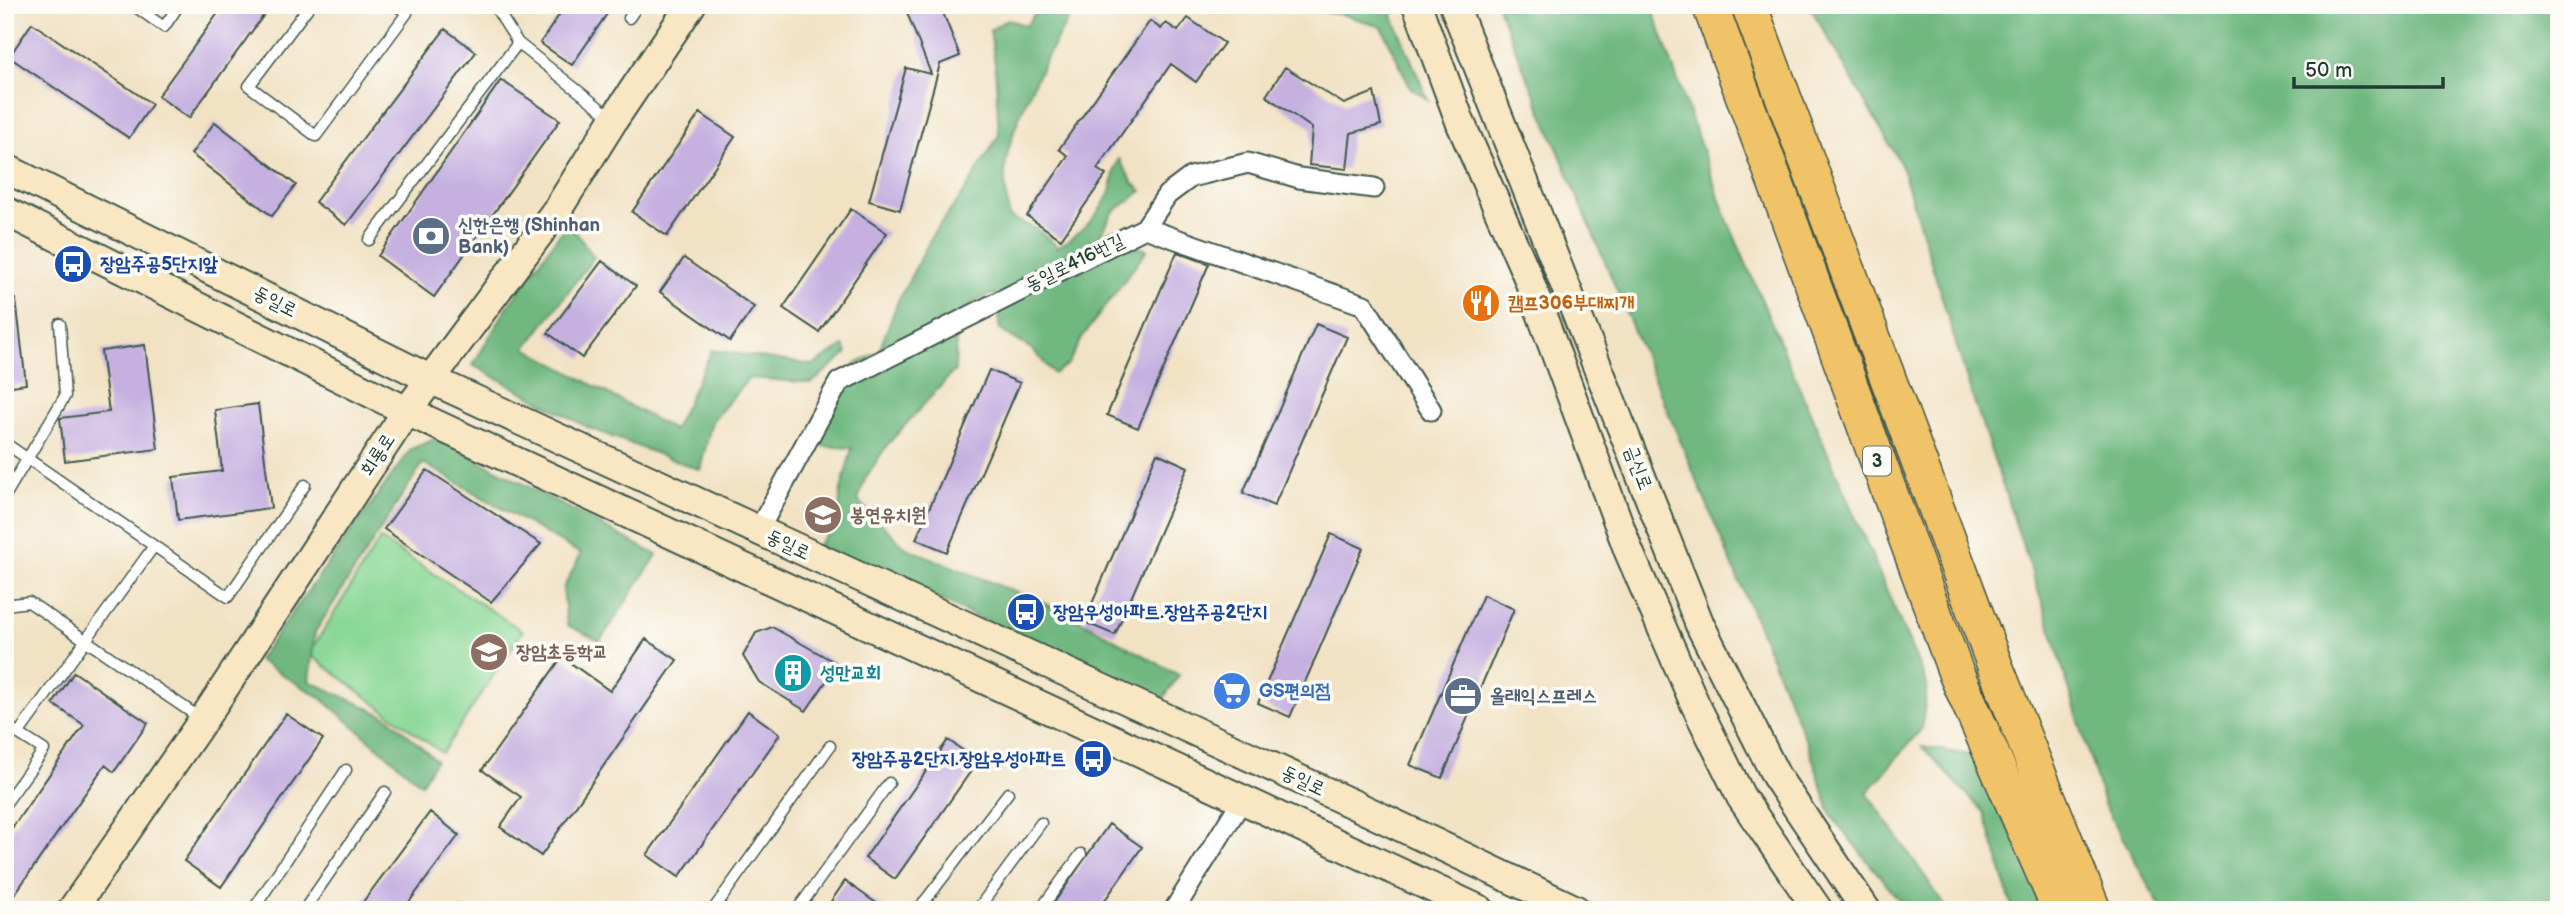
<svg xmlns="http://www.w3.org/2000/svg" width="2564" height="915" font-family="'Balsamiq Sans','Poor Story',sans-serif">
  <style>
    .green { fill: #8ad897; stroke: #548a66; stroke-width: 2 }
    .forest { fill: #6fb880; stroke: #477a5a; stroke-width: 2 }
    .building { fill: #c5b0e0 }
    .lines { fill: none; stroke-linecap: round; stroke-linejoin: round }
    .lane-casing { stroke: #3e564a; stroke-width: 13 }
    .street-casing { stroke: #3e564a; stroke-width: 23 }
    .secondary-casing { stroke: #3e564a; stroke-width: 32 }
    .highway-casing { stroke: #3e564a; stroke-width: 38 }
    .lane { stroke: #fff; stroke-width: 10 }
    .street { stroke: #fff; stroke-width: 19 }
    .secondary { stroke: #f9e7c3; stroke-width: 28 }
    .highway { stroke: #f1c369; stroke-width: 35 }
    .labels { text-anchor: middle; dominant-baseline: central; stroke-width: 7; stroke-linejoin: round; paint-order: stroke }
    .shield { fill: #fdfcf7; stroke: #62766e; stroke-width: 2 }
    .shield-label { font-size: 18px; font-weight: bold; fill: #1f3d34 }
    .service-label { font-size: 19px; font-weight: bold; fill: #4e5e75; stroke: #fdfcf7; text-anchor: start }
    .street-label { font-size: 19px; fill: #1f3d34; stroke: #fdfcf7 }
    .transit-label { font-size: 19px; font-weight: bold; fill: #164399; stroke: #fdfcf7; text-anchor: start }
    .food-label { font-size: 19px; font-weight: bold; fill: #c56008; stroke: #fdfcf7; text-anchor: start }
    .education-label { font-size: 19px; font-weight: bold; fill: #785e54; stroke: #fdfcf7; text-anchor: start }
    .culture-label { font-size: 19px; font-weight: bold; fill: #0d838f; stroke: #fdfcf7; text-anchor: start }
    .shop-label { font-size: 19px; font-weight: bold; fill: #366cbe; stroke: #fdfcf7; text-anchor: start }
  </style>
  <rect width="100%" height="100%" fill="#fdfcf7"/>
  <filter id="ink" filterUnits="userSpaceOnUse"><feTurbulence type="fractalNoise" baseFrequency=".0143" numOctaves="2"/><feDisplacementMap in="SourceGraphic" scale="14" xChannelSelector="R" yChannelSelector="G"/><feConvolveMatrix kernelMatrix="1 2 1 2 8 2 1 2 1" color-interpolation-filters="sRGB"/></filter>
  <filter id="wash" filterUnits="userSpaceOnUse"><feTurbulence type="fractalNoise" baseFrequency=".00686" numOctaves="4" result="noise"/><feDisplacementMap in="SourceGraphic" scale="28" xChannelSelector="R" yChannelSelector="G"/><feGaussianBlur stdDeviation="1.57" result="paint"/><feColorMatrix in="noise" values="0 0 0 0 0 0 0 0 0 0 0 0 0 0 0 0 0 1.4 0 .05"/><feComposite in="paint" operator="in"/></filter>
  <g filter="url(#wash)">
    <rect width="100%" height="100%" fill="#f1e2c4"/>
    <path class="green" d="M380,539L523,631L442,753L309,654Z"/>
    <path class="forest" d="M1041,5H1079C1054,36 1005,134 1005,173C1004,188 1008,203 1009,217L1037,229L1058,247C1081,233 1100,216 1110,191C1115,179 1112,170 1119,159L1133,183L1142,191L1112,213L1101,235L1147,250L1081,339L1068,364L1054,374L1033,350L1000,330L995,293L975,301L957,319L955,370L887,445L865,479L858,501L906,548L1065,612L1179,675L1159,705L914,587L817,546L839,520L840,494L852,448L821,446L832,378L879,351L898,301L934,232L963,194L999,135L995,64L990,30L1008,19L1026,26Z
      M1275,5H1388L1428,100L1410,87L1382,27L1345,15Z
      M1497,5H1651L1726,217L1927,684L1922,728L1867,793L1948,910H1907L1832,817L1808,745Z
      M1809,5H2559V910H2162L2104,804L2051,629L1968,383L1901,164Z
      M568,222L594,257L526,348L674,430L712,350L813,365L844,346L847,353L812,383L749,378L712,421L700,470L589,428L473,365L508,306Z
      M437,438L657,555L600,641L567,625L563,589L581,554L423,463L315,632L309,681L388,717L436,760L421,784L321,698L258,660L411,449Z
      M1922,747L1971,755L2050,910H2013L1984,812Z"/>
    <g id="blocks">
      <path class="building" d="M224,5H271L189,118L158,96Z
        M566,5H613L572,65L540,43Z
        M904,5H940L960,56L940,64L900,210L869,201L906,68L931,74Z
        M1188,18L1224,43L1196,82L1171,64L1097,169L1106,175L1061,239L1027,216L1068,156L1059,149L1150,21L1161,29L1166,23L1178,31Z
        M32,23L152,104L129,138L9,57Z
        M445,29L476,52L346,225L315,202Z
        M1285,67L1344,104L1374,92L1381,125L1351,133L1347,169L1309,165L1312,128L1266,96Z
        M501,80L560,120L434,297L378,256Z
        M700,113L735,137L667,236L632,212Z
        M215,122L296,185L272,216L191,154Z
        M851,209L887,233L819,332L783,308Z
        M1177,252L1209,264L1138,428L1107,415Z
        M684,258L754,307L730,341L660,292Z
        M602,261L636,286L582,358L548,333Z
        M16,299L26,384L5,387V300Z
        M1316,324L1347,337L1274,506L1243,493Z
        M145,345L158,449L65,461L60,418L109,412L101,351Z
        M989,370L1020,383L947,552L916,539Z
        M258,404L271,508L178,520L173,477L222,471L215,410Z
        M1157,453L1188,467L1115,635L1084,622Z
        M427,470L541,544L491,602L384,529Z
        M1331,534L1363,548L1290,717L1258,703Z
        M1483,595L1514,609L1442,778L1410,765Z
        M772,627L838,664L806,711L759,682L743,656L756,633Z
        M646,639L677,660L541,856L500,827L521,797L482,770L562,657L610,691Z
        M74,672L148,723L114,772L105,765L5,908V838L84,725L53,704Z
        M748,711L780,734L679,877L647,855Z
        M286,714L323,739L221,887L184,861Z
        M948,740L978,761L895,879L865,858Z
        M430,812L459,835L403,910H357Z
        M1109,824L1142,847L1098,910H1049Z
        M845,881L886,910H825Z"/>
    </g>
  </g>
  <g filter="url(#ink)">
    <use href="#blocks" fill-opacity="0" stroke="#3e564a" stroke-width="2"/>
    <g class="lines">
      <defs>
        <path id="lane" d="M133,5L164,27L179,5
          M310,5L249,86L316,136L407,13L396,5
          M494,5L518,43L611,117
          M629,18L638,5
          M369,240L518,43
          M5,443L228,597L305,485
          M5,496L65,396L60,324
          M5,605L29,602L200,718
          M5,725L44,750L5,804
          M18,734L154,546
          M253,910L346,770
          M304,910L385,792
          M456,910V909
          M713,910L830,746
          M797,910L889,783
          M918,910L1008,793
          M977,910L1041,823
          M1040,910L1081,854"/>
        <path id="street" d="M1145,228L1167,195L1191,177L1248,163L1299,178L1374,188
          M758,531L839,382L1145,228L1364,305L1431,410
          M1174,910L1242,800"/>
        <path id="secondary" d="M1417,5L1461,124L1527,275L1629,552L1695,704L1741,797L1818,910
          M1454,5L1700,625L1776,776L1866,910
          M5,168L430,379L1357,806L1576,910
          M5,211L407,411L1480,910
          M72,910L203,720L407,411L559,207L614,119L691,5"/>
        <path id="highway" d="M1710,5L1956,673L2060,910
          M1749,5L1995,666L2093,910"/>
      </defs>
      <use href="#lane" class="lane-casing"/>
      <use href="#street" class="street-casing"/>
      <use href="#secondary" class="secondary-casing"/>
      <use href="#highway" class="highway-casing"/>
      <use href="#lane" class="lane"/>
      <use href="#street" class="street"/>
      <use href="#secondary" class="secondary"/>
      <use href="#highway" class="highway"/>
    </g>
  </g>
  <defs>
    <symbol id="bank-disc" viewBox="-11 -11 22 22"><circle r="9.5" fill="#5c6f8a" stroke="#fdfcf7"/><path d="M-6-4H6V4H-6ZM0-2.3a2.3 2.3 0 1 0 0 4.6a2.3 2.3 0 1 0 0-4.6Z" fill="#fff"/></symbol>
    <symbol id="bus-disc" viewBox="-11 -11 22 22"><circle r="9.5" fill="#1a4fb4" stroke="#fdfcf7"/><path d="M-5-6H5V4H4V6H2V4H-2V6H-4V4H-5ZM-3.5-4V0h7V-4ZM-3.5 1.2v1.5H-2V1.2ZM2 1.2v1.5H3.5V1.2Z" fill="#fff"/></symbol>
    <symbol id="restaurant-disc" viewBox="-11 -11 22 22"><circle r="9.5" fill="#e8710a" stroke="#fdfcf7"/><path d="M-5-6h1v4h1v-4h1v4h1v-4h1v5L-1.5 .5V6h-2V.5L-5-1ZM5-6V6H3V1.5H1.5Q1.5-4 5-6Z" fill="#fff"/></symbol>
    <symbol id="school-disc" viewBox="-11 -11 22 22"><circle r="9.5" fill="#8d6e63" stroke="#fdfcf7"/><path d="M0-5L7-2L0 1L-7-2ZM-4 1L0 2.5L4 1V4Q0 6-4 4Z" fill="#fff"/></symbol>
    <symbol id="building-disc" viewBox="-11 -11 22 22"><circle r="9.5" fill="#0f9aa8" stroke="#fdfcf7"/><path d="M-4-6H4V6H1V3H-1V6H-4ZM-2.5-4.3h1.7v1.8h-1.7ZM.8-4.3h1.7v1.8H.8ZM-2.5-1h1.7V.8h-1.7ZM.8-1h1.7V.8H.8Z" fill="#fff"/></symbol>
    <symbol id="supermarket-disc" viewBox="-11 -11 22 22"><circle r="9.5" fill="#3f7fe0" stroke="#fdfcf7"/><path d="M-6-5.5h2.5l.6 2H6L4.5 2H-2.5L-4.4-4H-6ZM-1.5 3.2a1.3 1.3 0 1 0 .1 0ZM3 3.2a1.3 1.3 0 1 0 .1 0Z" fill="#fff"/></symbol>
    <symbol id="office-disc" viewBox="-11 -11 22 22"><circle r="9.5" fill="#5c6f8a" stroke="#fdfcf7"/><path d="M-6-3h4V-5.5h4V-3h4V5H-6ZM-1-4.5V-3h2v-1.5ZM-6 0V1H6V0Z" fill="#fff"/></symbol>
  </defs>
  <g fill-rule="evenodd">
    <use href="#bank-disc" x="409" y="214" width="44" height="44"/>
    <use href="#bus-disc" x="51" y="242" width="44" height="44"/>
    <use href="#restaurant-disc" x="1459" y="281" width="44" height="44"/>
    <use href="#school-disc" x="801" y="493" width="44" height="44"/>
    <use href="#bus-disc" x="1004" y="590" width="44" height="44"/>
    <use href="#school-disc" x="467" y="630" width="44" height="44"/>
    <use href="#building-disc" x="771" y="651" width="44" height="44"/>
    <use href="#supermarket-disc" x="1210" y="669" width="44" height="44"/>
    <use href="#office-disc" x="1441" y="674" width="44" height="44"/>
    <use href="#bus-disc" x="1071" y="737" width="44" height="44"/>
  </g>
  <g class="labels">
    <rect class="shield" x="1863" y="446.5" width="28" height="29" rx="5"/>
    <g class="shield-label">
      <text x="1877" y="461">3</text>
    </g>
    <g class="service-label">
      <text x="458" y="225">신한은행 (Shinhan<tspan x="458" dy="22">Bank)</tspan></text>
      <text x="1490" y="696">올래익스프레스</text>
    </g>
    <g class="street-label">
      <text transform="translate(1075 263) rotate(-26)">동일로416번길</text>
      <text transform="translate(275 302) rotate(27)">동일로</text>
      <text transform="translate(378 455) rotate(-57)">회룡로</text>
      <text transform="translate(1638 468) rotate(69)">금신로</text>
      <text transform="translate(788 545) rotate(25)">동일로</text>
      <text transform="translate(1303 781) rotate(25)">동일로</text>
    </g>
    <g class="transit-label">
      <text x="100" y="264">장암주공5단지앞</text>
      <text x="1053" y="612">장암우성아파트.장암주공2단지</text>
      <text x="1066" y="759" text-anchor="end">장암주공2단지.장암우성아파트</text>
    </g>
    <g class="food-label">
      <text x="1508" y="303">캠프306부대찌개</text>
    </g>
    <g class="education-label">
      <text x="850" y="515">봉연유치원</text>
      <text x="516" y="652">장암초등학교</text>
    </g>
    <g class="culture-label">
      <text x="820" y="673">성만교회</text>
    </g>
    <g class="shop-label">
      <text x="1259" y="691">GS편의점</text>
    </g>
  </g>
  <rect width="2564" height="915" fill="none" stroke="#fdfcf7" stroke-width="28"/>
  <path d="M2294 77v10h149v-10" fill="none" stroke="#1f3d34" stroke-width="3.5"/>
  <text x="2305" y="77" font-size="21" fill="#1f3d34" stroke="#fdfcf7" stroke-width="5" paint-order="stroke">50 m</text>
</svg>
